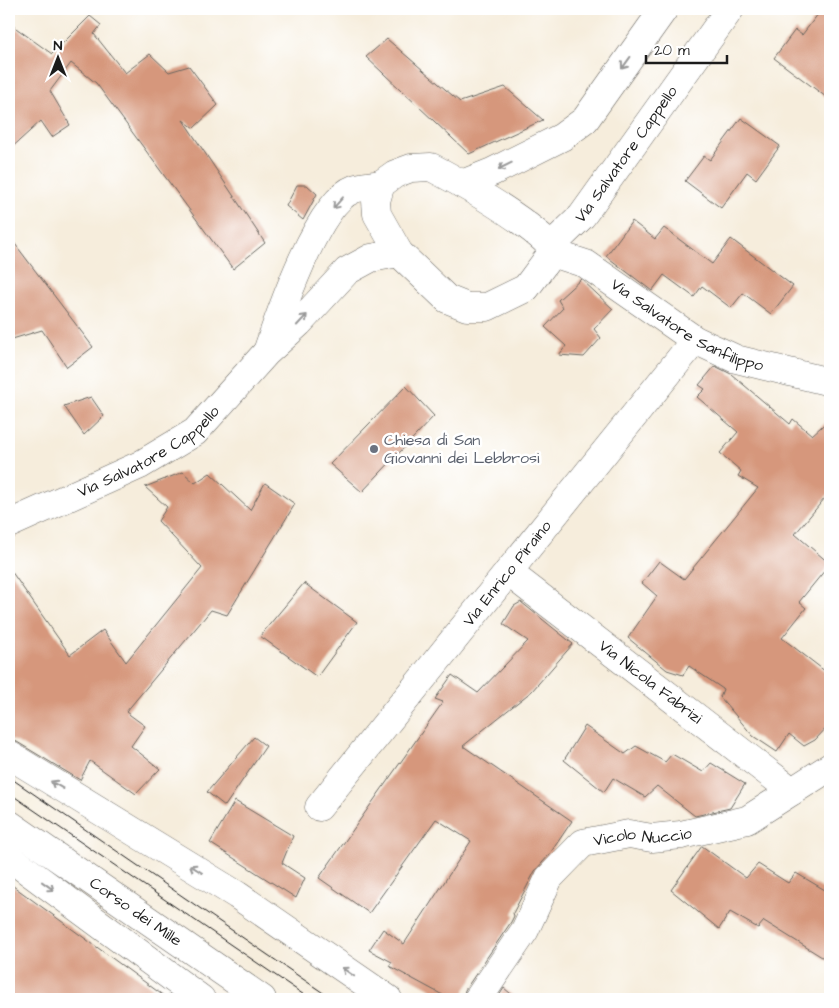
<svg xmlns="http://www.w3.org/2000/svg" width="839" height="1008" font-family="'Architects Daughter',sans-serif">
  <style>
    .building { fill: #d6977b }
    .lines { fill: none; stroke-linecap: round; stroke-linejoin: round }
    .street-casing { stroke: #68655f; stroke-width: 29 }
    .secondary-casing { stroke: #68655f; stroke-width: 29 }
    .street { stroke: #fff; stroke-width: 28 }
    .secondary { stroke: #fff; stroke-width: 28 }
    .tram { stroke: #1c1c1c; stroke-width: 1 }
    .oneway { stroke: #999 }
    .worship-dot { fill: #6b7280; stroke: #fff; stroke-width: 2 }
    .labels { text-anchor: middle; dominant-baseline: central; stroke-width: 5; stroke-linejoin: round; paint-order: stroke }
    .street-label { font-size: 16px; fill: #1c1c1c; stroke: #fff }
    .worship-label { font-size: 16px; fill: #5b616d; stroke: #fff; text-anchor: start }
  </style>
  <rect width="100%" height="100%" fill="#fff"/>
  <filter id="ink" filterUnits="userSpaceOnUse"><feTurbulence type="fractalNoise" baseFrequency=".02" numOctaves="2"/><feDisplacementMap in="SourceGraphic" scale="10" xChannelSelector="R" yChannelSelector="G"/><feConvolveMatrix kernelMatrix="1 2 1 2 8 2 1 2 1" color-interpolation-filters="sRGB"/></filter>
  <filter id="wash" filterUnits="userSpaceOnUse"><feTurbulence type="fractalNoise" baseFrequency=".0096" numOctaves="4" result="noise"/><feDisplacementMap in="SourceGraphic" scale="20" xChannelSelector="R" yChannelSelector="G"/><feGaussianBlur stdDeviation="1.12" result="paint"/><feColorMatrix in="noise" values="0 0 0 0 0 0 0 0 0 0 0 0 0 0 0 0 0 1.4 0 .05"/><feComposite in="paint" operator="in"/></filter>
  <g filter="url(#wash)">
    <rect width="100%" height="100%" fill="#f6eddc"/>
    <g id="blocks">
      <path class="building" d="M822,9H830V100L774,58L795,30L802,35Z
        M90,16L101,25L94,34L125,73L150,54L169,72L189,66L218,105L194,128L183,120L265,243L233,269L96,83L71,63L50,91L70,125L52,137L41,121L9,150V23L52,54Z
        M387,39L460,102L505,87L543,120L469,154L366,57Z
        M741,118L780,146L756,179L747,172L721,208L685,181L704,156L710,160Z
        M297,185H307L317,194L303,220L286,206Z
        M632,221L655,239L664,228L712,264L731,239L793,286L771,314L743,293L731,308L702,286L694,297L664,275L652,291L606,256Z
        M9,236L93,347L67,367L42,330L9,340Z
        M581,279L613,309L594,329L601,338L584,357L559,355L566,346L545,327L563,308L558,300Z
        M715,366L731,374L790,424L793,419L812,435L830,419V492L795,534L830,564L799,602L806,608L782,638L830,675V724L815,740L804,746L789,734L777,752L753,736L720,697L723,689L689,666L683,675L667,670L628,638L657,596L642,583L659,561L684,579L758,488L738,476L741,471L720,453L738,432L697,397L705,389L699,385Z
        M406,386L434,416L362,492L330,464Z
        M91,397L104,416L84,435L64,406Z
        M183,472L195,483L210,473L250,510L265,483L295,504L227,615L211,610L126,712L145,726L131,746L160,769L136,794L90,761L80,780L17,742L9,739V568L70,655L103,630L126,662L202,568L158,521L167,507L145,487Z
        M304,583L357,622L317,677L260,636Z
        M521,602L573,644L532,691L463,746L572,821L549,855L535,871L513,913L514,916L511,922L465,990L463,999H450L389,966L392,962L369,950L383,929L404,944L471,841L436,819L369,913L319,878L443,702L435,699L452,675L478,693L528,641L503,624L514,606Z
        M585,726L625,754L636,746L665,762L672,754L703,772L711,763L745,784L730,808L695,816L657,786L645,797L613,778L604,792L564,760Z
        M254,737L266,746L225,806L207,792Z
        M235,801L293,836L282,863L305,878L296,898L210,843Z
        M702,846L746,878L758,864L788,883L796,873L830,893V962L764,921L758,928L730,912L719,929L671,890Z
        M9,883L168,999H9Z
        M504,988L517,999H497Z"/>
    </g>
  </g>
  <g filter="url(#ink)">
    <use href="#blocks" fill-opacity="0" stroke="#68655f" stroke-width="1"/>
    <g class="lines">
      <defs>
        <g id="street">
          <path d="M431,167C469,187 521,216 551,246L552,253L526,288L487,307H467L447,299L399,253L377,214L376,201L381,184L395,174L411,168Z"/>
          <path d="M462,184L492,172L562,137L585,120L664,9"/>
          <path id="s1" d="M551,246L582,216L730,9"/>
          <path id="s2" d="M552,253L586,264L695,340L736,359L830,382"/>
          <path d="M268,349C280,314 318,202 354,189C362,186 372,186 381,184"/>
          <path id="s3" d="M9,524L140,465L195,432L266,353L299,323L347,271L371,258L399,253"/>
          <path id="s4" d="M508,572L792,791"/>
          <path d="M9,755L237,895L388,999"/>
          <path id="s5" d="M319,807L695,340"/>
          <path d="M9,857L201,999"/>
          <path id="s6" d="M478,999L525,930L549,878L583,843L629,834L652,838L681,835L747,820L830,767"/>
        </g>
        <g id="secondary">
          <path id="s7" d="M9,824L262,999"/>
        </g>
      </defs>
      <use href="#street" class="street-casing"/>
      <use href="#secondary" class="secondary-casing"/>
      <use href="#street" class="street"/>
      <use href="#secondary" class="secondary"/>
      <path class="tram" d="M9,777L332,999
        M9,793L310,999"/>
    </g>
    <defs><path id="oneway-shaft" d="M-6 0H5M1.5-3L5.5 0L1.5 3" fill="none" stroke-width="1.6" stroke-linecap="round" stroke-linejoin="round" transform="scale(1.25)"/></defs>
    <g class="oneway">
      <use href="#oneway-shaft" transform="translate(626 63) rotate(126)"/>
      <use href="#oneway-shaft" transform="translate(505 166) rotate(154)"/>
      <use href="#oneway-shaft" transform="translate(338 203) rotate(131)"/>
      <use href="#oneway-shaft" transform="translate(302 320) rotate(-47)"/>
      <use href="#oneway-shaft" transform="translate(57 785) rotate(-149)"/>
      <use href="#oneway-shaft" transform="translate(196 869) rotate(-148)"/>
      <use href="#oneway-shaft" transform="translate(48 886) rotate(36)"/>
      <use href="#oneway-shaft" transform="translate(348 972) rotate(-145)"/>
    </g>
  </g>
  <circle class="worship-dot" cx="374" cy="449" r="5"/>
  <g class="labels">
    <g class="street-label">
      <text stroke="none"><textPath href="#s1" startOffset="119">Via Salvatore Cappello</textPath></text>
      <text stroke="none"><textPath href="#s2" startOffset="155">Via Salvatore Sanfilippo</textPath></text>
      <text stroke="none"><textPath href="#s3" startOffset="158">Via Salvatore Cappello</textPath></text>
      <text stroke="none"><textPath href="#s5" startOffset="300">Via Enrico Piraino</textPath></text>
      <text stroke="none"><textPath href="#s4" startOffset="180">Via Nicola Fabrizi</textPath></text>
      <text stroke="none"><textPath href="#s6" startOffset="250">Vicolo Nuccio</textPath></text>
      <text stroke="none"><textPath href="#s7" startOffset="154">Corso dei Mille</textPath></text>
    </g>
    <g class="worship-label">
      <text x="384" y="440">Chiesa di San<tspan x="384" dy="18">Giovanni dei Lebbrosi</tspan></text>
    </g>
  </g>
  <rect width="839" height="1008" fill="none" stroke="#fff" stroke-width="30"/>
  <g transform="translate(58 58)" stroke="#ffffff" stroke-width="4" paint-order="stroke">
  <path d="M0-4L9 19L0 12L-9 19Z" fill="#1c1c1c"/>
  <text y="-8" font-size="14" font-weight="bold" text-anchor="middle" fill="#1c1c1c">N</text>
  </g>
  <path d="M646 55v8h81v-8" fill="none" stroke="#1c1c1c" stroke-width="2.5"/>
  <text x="654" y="55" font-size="15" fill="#1c1c1c" stroke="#ffffff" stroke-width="4" paint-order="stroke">20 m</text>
</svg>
